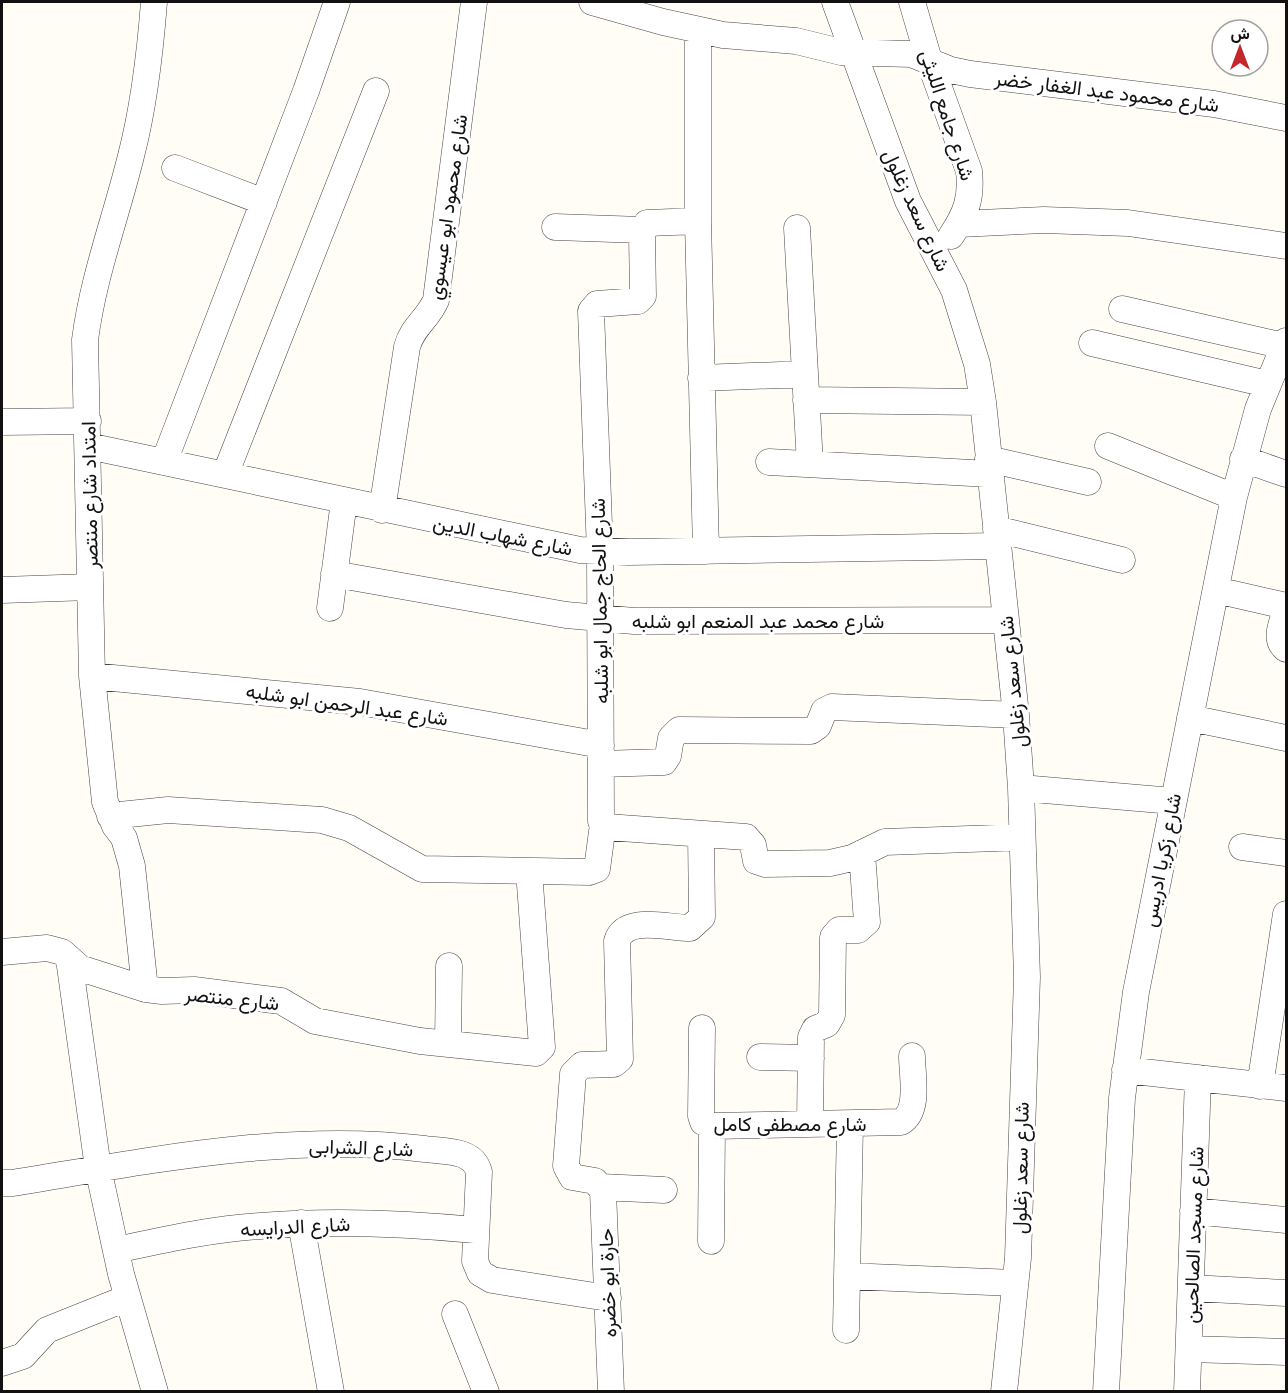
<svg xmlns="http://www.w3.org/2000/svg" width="1288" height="1393" font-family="Lora,Vazirmatn,serif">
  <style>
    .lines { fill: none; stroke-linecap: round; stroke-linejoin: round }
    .minor-casing { stroke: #444; stroke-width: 27 }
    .minor { stroke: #fff; stroke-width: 26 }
    .labels { text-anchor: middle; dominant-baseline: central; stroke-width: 6; stroke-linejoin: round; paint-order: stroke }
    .street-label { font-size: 20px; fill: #111; stroke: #fff }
  </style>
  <rect width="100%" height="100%" fill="#fffdf5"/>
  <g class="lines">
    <defs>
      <path id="minor" d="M592,2L663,22L723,35L796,41L841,52L911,54L951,70L970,74L1214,104L1286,118
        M835,2L908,201L954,290L977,364L983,402L1016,715L1021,788L1027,977L1018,1258L1004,1392
        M912,2L929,60L969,171C972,198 966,214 951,236
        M698,30V221L647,223L642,235L643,296L638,301L597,304L591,311L600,552L601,821L607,827L746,837L753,845L756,861L765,864L830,863L852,858L885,842L1022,837
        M175,168L264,202
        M698,221L706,551
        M959,224L1044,220L1128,223L1286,246
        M555,227L642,230
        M797,228L810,464
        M1122,309L1284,346
        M1092,343L1267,384
        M701,378L805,374
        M806,400L983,402
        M2,422L88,421
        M88,446L580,550L629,552L997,546
        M1108,446L1234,497
        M988,459L1088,482
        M1243,459L1286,474
        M164,462L306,91L337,2
        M769,462L990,474
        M225,475L376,91
        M382,510L407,347C412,327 428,319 436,300L474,2
        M996,529L1122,560
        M334,574L566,615L634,621L1006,620
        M2,590L90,587
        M1216,590L1286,606
        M330,608L344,501
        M1286,609C1283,622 1273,639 1286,649
        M92,676L360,702L601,745
        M1190,718L1286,738
        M601,764L664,762L668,756L671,738L679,730L811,731L818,726L824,711L832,707L1016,715
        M1021,788L1173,801
        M110,816L168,810L322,820L349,828L422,869L589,872L597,869L603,824
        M1242,847L1286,853
        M2,952L47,948L62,952L80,968L145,989L162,991L194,990L281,1001L315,1021L420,1041L536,1053L542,1047L529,871
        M69,959L98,1168L121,1274L155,1392
        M145,989L132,866L124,838L115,826L105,802L92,676L85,340C93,277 116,217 131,156C144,106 150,54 154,2
        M702,1028L701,1116L703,1122L712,1126L901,1122C920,1111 912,1075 912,1056
        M448,1044L449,966
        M760,1057L811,1058
        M1125,1070L1286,1088
        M1260,1086L1286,914
        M810,1124L811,1037L815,1029L827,1024L832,1015L833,937L839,930H858L867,922L862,853
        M2,1183H13C148,1161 288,1132 425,1149C445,1152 473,1149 479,1172L475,1261L480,1273L492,1280L608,1298
        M601,1187L664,1190
        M1193,1211L1286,1220
        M301,1223L331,1392
        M711,1241L712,1126
        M116,1250C163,1240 211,1229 260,1226C332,1220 403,1223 475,1230
        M847,1276L1014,1283
        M1191,1288L1286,1293
        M455,1314L486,1392
        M846,1330L850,1124
        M1189,1349L1286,1352
        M2,1363L23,1356L47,1330L127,1298
        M611,1392L603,1191L595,1181L572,1177L566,1166L573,1074L582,1065L614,1064L620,1059L617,941C625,915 668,928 690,928L702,917L701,834
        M1106,1392L1122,1098L1136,992L1234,497L1258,409L1286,341
        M1187,1392L1198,1078"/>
    </defs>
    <use href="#minor" class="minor-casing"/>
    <use href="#minor" class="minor"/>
  </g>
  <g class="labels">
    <g class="street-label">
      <text transform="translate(1107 91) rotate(7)">شارع محمود عبد الغفار خضر</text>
      <text transform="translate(948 115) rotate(72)">شارع جامع الليثى</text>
      <text transform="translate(447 207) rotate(-82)">شارع محمود ابو عيسوي</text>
      <text transform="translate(917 210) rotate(65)">شارع سعد زغلول</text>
      <text transform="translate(89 495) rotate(-91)">امتداد شارع منتصر</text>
      <text transform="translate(503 535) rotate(11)">شارع شهاب الدين</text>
      <text transform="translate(599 601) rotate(-91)">شارع الحاج جمال ابو شلبه</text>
      <text x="758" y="620">شارع محمد عبد المنعم ابو شلبه</text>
      <text transform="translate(1012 682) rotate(-96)">شارع سعد زغلول</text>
      <text transform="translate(347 704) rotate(8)">شارع عبد الرحمن ابو شلبه</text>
      <text transform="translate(1161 860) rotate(-79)">شارع زكريا ادريس</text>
      <text transform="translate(232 998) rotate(6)">شارع منتصر</text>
      <text x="790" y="1123">شارع مصطفى كامل</text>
      <text transform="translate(361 1147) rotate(2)">شارع الشرابى</text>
      <text transform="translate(1020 1168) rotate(-89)">شارع سعد زغلول</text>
      <text transform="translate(295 1226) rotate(-3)">شارع الدرايسه</text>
      <text transform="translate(1193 1235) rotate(-88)">شارع مسجد الصالحين</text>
      <text transform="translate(607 1283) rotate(-92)">حارة ابو خضره</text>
    </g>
  </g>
  <rect width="1288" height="1393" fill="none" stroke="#111111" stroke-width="6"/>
  <g transform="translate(1240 48)"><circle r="28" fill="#ffffff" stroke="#a0a0a0" stroke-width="1.5"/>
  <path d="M0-4.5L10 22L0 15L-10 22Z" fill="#c4262e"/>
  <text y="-9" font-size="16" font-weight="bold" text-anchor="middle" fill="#111111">ش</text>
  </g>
</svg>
